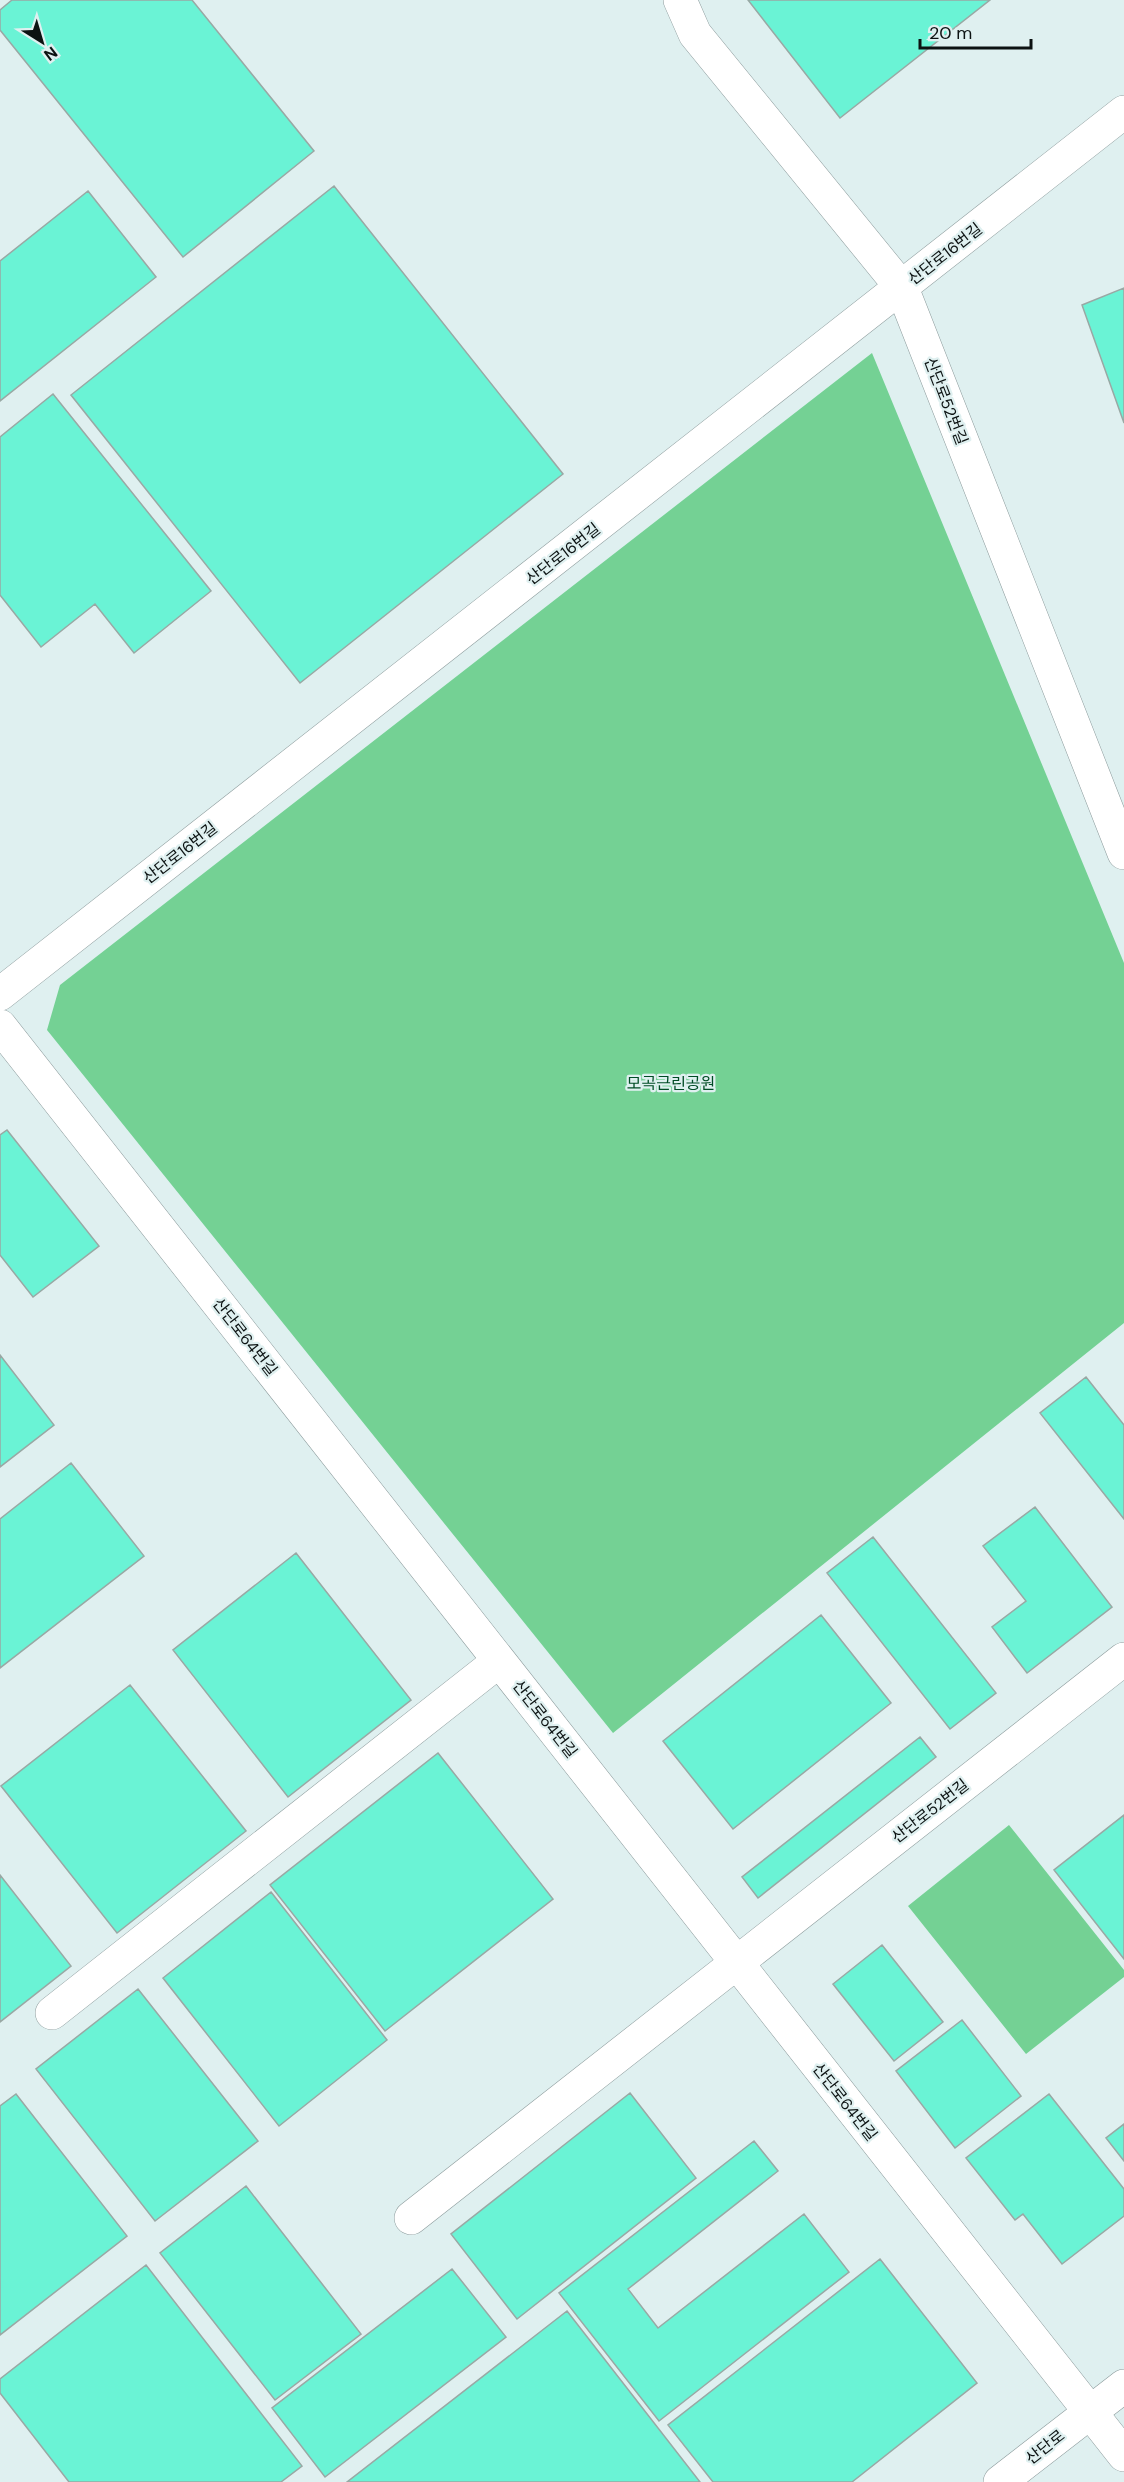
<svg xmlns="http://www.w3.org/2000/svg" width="1124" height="2482" font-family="'DM Sans','Noto Sans KR',sans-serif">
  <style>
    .green { fill: #74d194 }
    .building { fill: #6af3d5; stroke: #99a8a4; stroke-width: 1.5 }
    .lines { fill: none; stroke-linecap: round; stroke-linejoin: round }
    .minor-casing { stroke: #8c9b9c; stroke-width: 34 }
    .minor { stroke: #fff; stroke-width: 33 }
    .labels { text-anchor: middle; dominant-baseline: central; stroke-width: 4.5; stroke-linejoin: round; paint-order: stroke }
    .street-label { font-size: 16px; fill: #0c1212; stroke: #dff0f0 }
    .park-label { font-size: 16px; fill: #004c25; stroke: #dff0f0 }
  </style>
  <rect width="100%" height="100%" fill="#dff0f0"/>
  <path class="green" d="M872,353L1124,963V1323L613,1733L47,1030L60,985Z
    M1009,1825L1124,1970V1977L1026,2054L908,1906Z"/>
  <path class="building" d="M12,0H192L314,151L183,257L0,30V10Z
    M748,0H990L840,118Z
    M334,186L563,474L300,683L71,395Z
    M88,191L156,277L0,401V261Z
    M1124,288V423L1082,305Z
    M53,394L211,591L134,653L95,604L41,647L0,595V437Z
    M7,1130L99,1246L33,1297L0,1255V1135Z
    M0,1355L54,1425L0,1467Z
    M1086,1377L1124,1425V1519L1040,1413Z
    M71,1463L144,1556L0,1668V1519Z
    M1035,1507L1112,1607L1027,1673L992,1627L1026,1601L983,1546Z
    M873,1537L996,1693L950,1729L827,1573Z
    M296,1553L411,1700L288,1797L173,1650Z
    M821,1615L891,1703L733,1829L663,1741Z
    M130,1685L246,1831L117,1933L1,1786Z
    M920,1737L936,1757L758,1898L742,1877Z
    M438,1753L553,1899L385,2031L270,1885Z
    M1124,1815V1959L1054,1870Z
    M0,1875L71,1966L0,2022Z
    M271,1892L387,2040L279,2126L163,1978Z
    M882,1945L943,2022L894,2061L833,1984Z
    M138,1989L258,2141L155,2221L36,2069Z
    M962,2020L1021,2096L955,2148L896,2071Z
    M630,2093L696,2178L517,2319L451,2234Z
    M16,2094L127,2236L0,2335V2106Z
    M1049,2094L1124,2189V2216L1062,2264L1023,2214L1015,2220L966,2158Z
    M1124,2124V2161L1106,2138Z
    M754,2141L778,2171L628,2289L658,2328L804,2214L849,2272L659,2421L559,2293Z
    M246,2186L361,2334L275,2400L160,2253Z
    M880,2259L977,2383L852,2482H713L668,2425Z
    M146,2265L302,2466L281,2482H69L0,2393V2379Z
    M452,2269L506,2337L325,2477L272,2408Z
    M567,2311L700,2482H347Z"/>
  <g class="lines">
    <defs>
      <path id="minor" d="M680,0L695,34L902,288L1124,853
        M0,994L1124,112
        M0,1026L1124,2455
        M52,2013L499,1661
        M411,2218L1124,1659
        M1000,2482L1124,2386"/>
    </defs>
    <use href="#minor" class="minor-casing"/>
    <use href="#minor" class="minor"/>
  </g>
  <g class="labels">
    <g class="street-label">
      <text transform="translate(945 254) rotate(-38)">산단로16번길</text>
      <text transform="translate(946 401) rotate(69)">산단로52번길</text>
      <text transform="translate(563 554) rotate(-38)">산단로16번길</text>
      <text transform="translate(180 853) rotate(-38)">산단로16번길</text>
      <text transform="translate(245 1337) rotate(52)">산단로64번길</text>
      <text transform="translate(545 1719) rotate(52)">산단로64번길</text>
      <text transform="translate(930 1811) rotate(-38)">산단로52번길</text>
      <text transform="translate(845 2102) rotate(52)">산단로64번길</text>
      <text transform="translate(1045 2447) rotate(-38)">산단로</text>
    </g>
    <g class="park-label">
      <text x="671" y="1083">모곡근린공원</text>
    </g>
  </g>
  <g transform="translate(42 42) rotate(143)" stroke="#dff0f0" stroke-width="4.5" paint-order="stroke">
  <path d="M0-4.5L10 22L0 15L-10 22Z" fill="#0c1212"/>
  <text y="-9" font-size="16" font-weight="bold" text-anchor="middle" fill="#0c1212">N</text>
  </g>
  <path d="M920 39v9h111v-9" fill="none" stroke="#0c1212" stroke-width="3"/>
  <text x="929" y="39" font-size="18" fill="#0c1212" stroke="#dff0f0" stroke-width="4.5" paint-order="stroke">20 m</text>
</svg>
